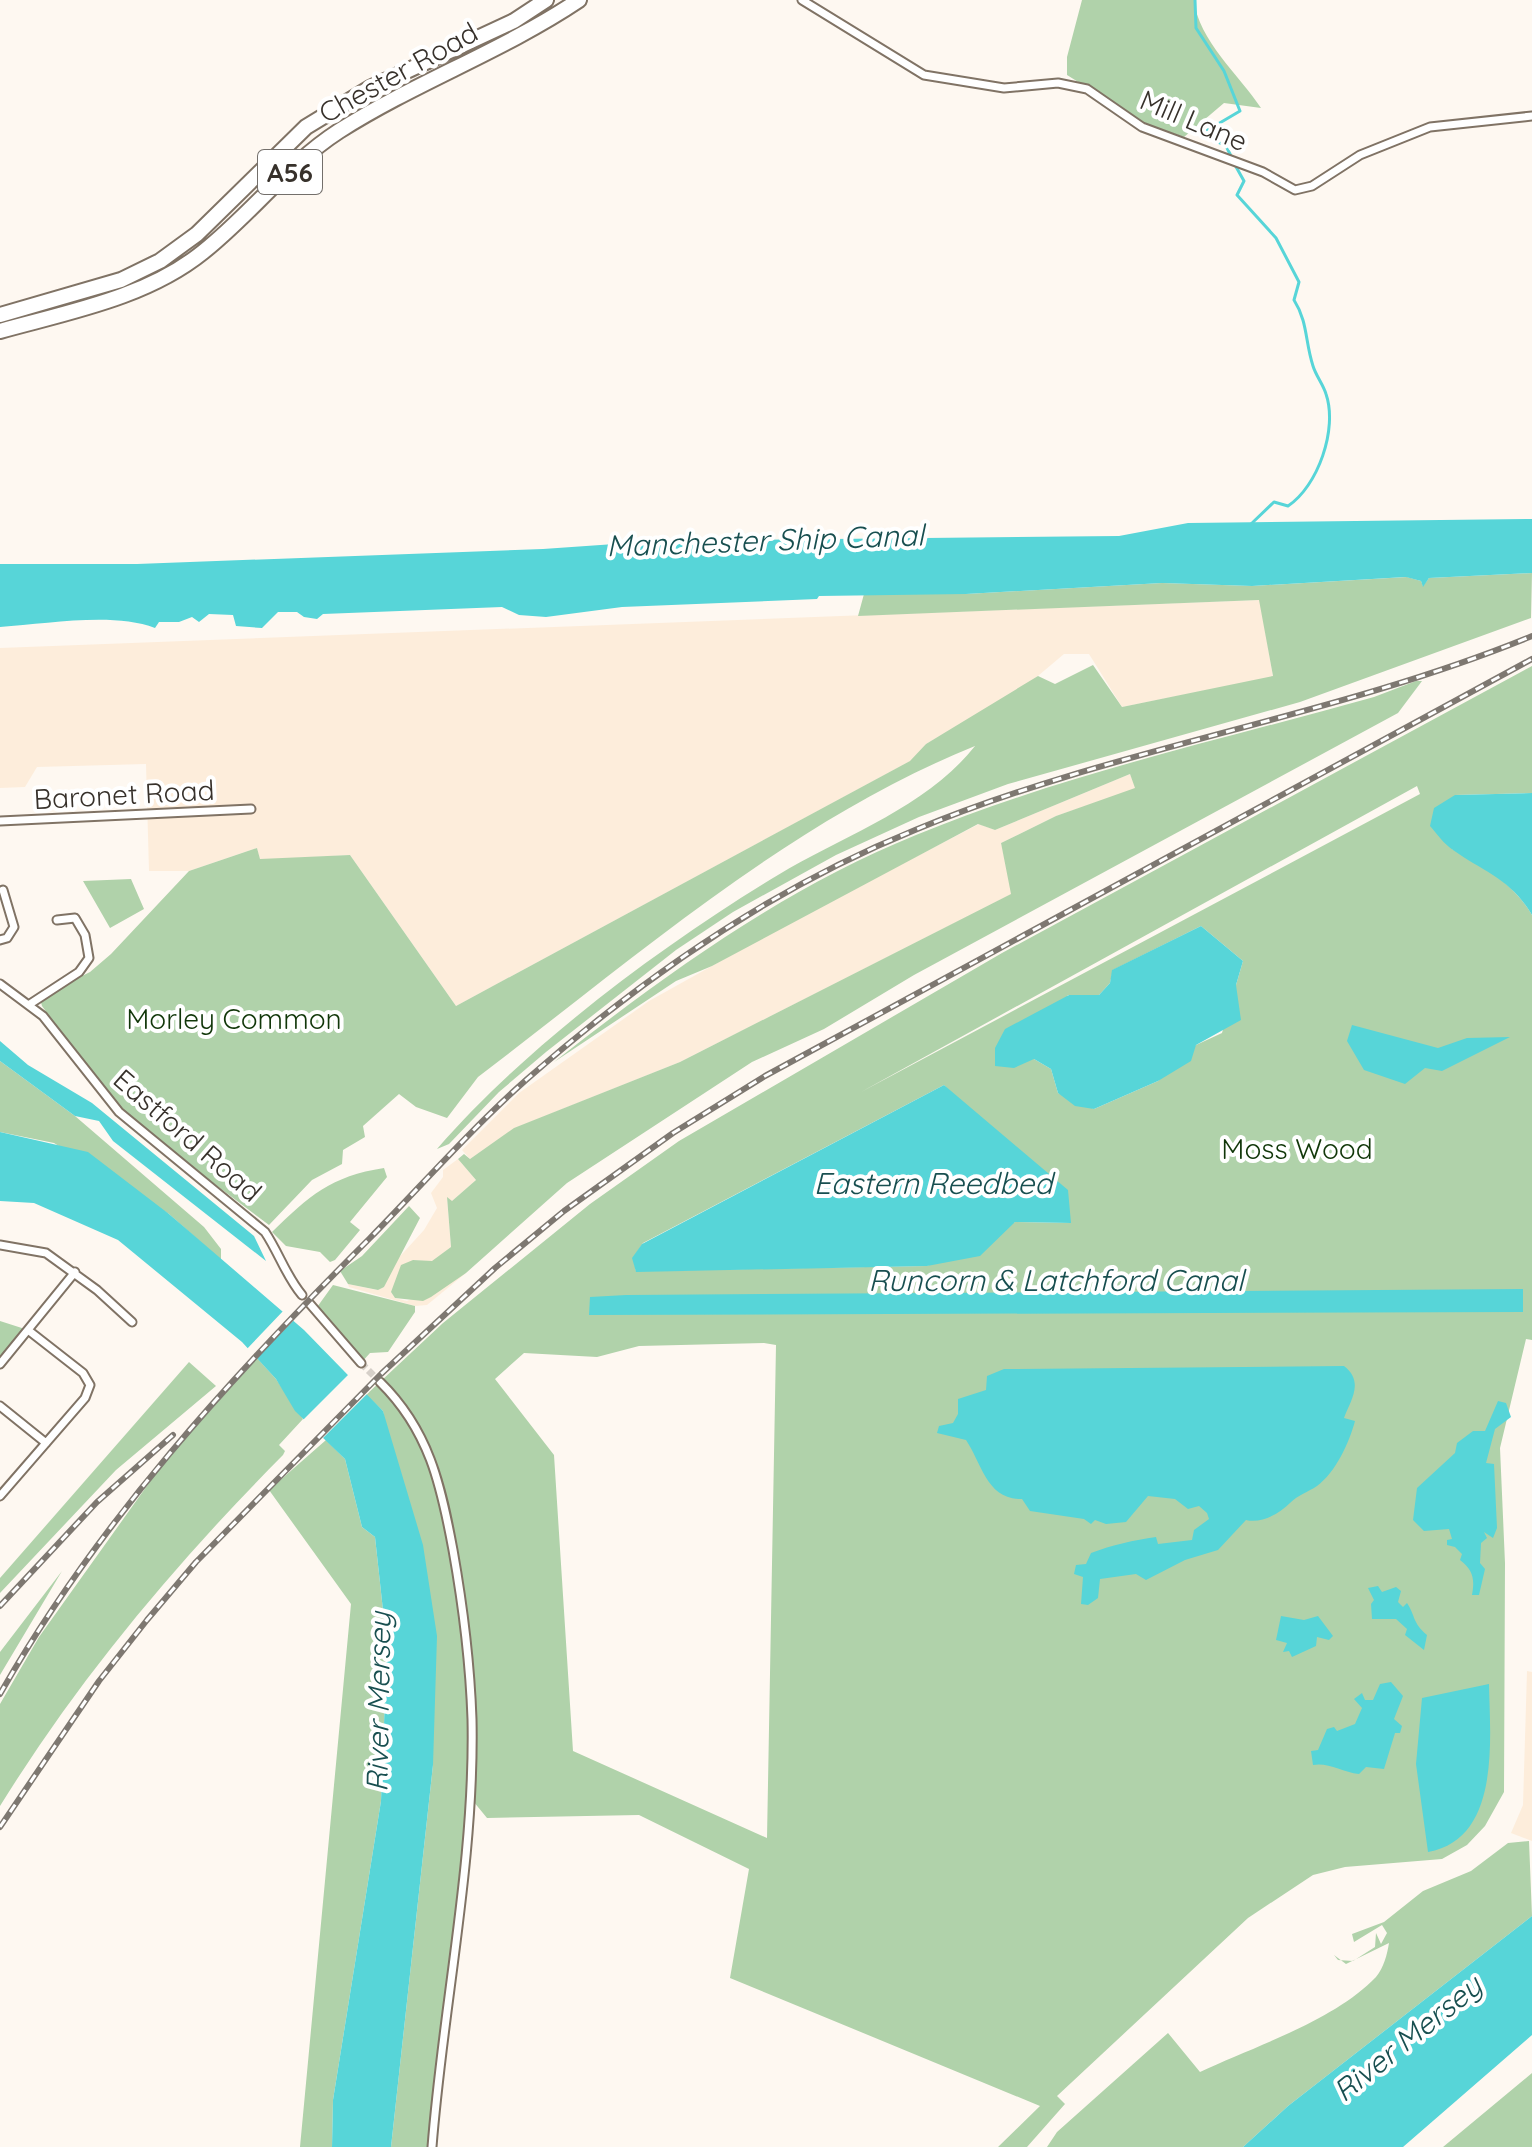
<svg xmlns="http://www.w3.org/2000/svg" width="1532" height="2147" font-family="Quicksand,sans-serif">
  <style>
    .built { fill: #fdeddb }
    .green { fill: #b0d2aa; fill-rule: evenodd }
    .water { fill: #57d5d8 }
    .pier { fill: #fef8f1 }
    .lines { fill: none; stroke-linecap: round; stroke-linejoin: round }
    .stream { stroke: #57d5d8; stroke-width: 3 }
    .street-tunnel { stroke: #d6d0c9; stroke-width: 7; stroke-dasharray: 7 3.5; stroke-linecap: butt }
    .street-casing { stroke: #807365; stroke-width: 11 }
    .highway-casing { stroke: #807365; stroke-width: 18 }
    .street { stroke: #fff; stroke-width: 7 }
    .highway { stroke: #fff; stroke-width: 14 }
    .rail-casing { stroke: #7e7871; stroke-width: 6 }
    .rail { stroke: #fff; stroke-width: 3; stroke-dasharray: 9; stroke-linecap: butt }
    .labels { text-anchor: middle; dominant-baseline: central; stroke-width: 8; stroke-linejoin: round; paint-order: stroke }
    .shield { fill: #fff; stroke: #736f6b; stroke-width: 2 }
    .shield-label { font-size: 26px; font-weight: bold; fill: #37312b }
    .street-label { font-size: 28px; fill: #37312b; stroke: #fff }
    .park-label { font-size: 28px; fill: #113709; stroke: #fff }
    .water-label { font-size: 30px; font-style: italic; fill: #184f50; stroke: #fff }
  </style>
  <rect width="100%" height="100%" fill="#fef8f1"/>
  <path class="built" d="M1260,600L1273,677L1122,707L1089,654H1064L1026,686L926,744L918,757L456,1006L350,855L260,860L257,848L189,871H149L146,764L37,767L25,787L0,788V648Z
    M1130,774L1136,789L1056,816L1001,843L1012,894L680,1062L515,1128L470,1159L462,1150L519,1093L649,1001L807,913L979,824L995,830Z
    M458,1159L476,1180L451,1202L447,1198L451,1247L432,1262L413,1260L391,1292L395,1298L407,1301L466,1273L427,1305L415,1306L349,1287L348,1284L377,1290L384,1287L393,1264L424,1230L437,1208L431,1193L443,1177V1170Z
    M1527,1671L1532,1672V1841L1511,1833L1523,1805Z"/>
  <path class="green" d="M1082,0H1194C1198,40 1240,76 1261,108L1224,103L1184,137L1146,124L1067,75V57Z
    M1532,573L1531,618L1300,702L1008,784L919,817L836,855L733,912L676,950L546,1052L499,1092L449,1144L437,1149C525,1047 662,945 778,875C844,835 926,808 975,746C790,821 636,957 478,1077L447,1118L416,1107L399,1094L363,1126L365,1137L343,1150L342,1164L312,1180L269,1225L119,1112L42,1006L40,999L44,995L90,972L111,954L189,871L257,848L260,859L350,855L456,1006L910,761L926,744L1038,676L1055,684L1093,665L1122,707L1273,676L1259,600L858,616L864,594H966L1162,583L1252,586L1407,577L1421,581L1423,586L1429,578Z
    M1532,666V793L1455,795L1452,849C1483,865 1514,884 1532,915V1340L1526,1339L1500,1448L1505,1563L1504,1792L1485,1826L1467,1845L1442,1859L1345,1867L1313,1875L1248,1918L1057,2096L1065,2104L1027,2147H998L1040,2106L730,1978L749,1869L639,1815L487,1818L469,1796L432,2147H391L433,1765L383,1411L366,1395L443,1323L590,1204L679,1141L1002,953ZM1417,786L1420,794L861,1092ZM1201,926L1243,961L1222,1033L1196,1045L1158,1081L1094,1109L1058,1093L1051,1069L1034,1059L1068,995H1099L1110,983L1113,970ZM944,1085L1070,1223L1015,1222L927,1266L636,1271L633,1258L643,1243ZM764,1343L776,1345L767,1838L573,1751L554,1455L495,1379L524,1353L597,1357L639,1346Z
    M1416,681H1422L1398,713L914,975L824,1029L752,1062L567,1183L466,1273L431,1297L423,1301L395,1298L391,1292L401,1265L413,1260L432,1261L451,1247L447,1197L452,1201L476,1180L458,1159L464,1154L470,1159L514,1128L680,1062L1011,894L1001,843L1056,816L1135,788L1130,774L995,830L978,824L712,966L676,981L554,1062C666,974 783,889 916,835C1064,774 1221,740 1374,697Z
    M131,879L144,909L110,928L83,881Z
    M0,1061L75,1116L204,1227L221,1249V1260L169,1214L54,1143L0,1132Z
    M384,1168L387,1177L350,1222L360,1230L335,1260L330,1262L320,1252L286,1246L272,1232C309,1196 331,1176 384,1168Z
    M409,1206L420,1218L384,1287L378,1290L348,1284L340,1271L362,1256Z
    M333,1285L415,1306V1312L388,1352L370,1353L361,1363L315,1310Z
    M0,1321L28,1330L0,1363Z
    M257,1358L276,1379L303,1419L279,1445L285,1451L283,1455C176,1563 80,1677 0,1806V1704L39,1637L164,1462Z
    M189,1362L216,1386L116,1470L0,1593V1578Z
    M326,1440L345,1459L362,1527L375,1537L387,1647L381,1801L333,2100L332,2147H300L351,1604L269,1490Z
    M62,1571L0,1675V1652Z
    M1529,1841L1532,1916L1288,2106L1243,2147H1047L1057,2132L1168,2033L1200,2072C1255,2046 1334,2021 1376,1977C1384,1967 1387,1955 1389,1943L1346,1964L1334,1955L1338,1960L1353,1961L1375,1947L1376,1933L1381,1944L1387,1933L1382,1925L1354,1942L1352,1934L1384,1922L1423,1891L1471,1871L1508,1843Z
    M1532,2073V2147H1443Z"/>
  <path class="water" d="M1532,519V573L1429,578L1423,587L1421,581L1406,577L1252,586L1162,583L966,594L819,596L817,599L622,607L546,617L519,615L502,607L323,614L317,619L304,617L297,612H278L262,628L236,626L233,615L209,614L199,622L192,617L179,622H159L155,628C113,612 47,624 0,627V564H137L543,549L658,541L1119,536L1188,523Z
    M1532,793V915C1511,879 1484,872 1453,850C1444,844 1437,834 1430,826L1434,808L1455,795Z
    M1201,926L1243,961L1236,985L1241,1020L1196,1045L1191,1061L1158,1081L1094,1109L1075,1106L1058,1093L1051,1069L1034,1059L1014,1068L995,1066V1048L1005,1029L1069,995H1099L1110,983L1112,970Z
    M1352,1025L1438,1048L1467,1038L1510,1037L1442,1071L1425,1068L1405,1084L1364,1070L1347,1041Z
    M0,1041L28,1065L92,1103L254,1236L266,1261L113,1141L99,1121L75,1116L0,1061Z
    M944,1085L1068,1190L1071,1223L1015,1222L980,1256L927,1266L636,1272L632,1258L642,1244Z
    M0,1132L88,1152L169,1214L304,1330L383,1411L423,1545L437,1636L433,1765L391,2147H332L333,2100L381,1801L387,1647L375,1537L362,1527L345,1459L295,1411L276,1379L242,1342L118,1240L34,1203L0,1201Z
    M1523,1289V1312L589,1315L590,1297L626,1295Z
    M1344,1366C1365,1382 1350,1401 1344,1418L1355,1421C1349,1443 1336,1472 1317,1486C1308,1492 1298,1495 1290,1503C1280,1513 1262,1524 1246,1520L1218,1550L1185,1560L1146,1580L1136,1574L1100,1579L1098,1598L1088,1605L1081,1604L1083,1577L1074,1574L1076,1565L1086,1564L1091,1553C1112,1545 1134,1540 1156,1537L1158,1544L1192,1540L1194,1530L1209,1519L1207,1513L1199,1506L1188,1509L1175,1499L1148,1496L1126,1522L1106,1524L1095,1520L1091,1524L1084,1519L1030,1511L1022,1499C987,1500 982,1464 966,1440L937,1433L939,1426L953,1423L958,1414V1399L986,1390L987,1376L1004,1369Z
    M1498,1401L1506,1403L1511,1417L1495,1429L1486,1463L1494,1464L1497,1528L1493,1538L1484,1532L1487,1538L1481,1543L1480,1563L1485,1569L1479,1595H1472C1475,1579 1473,1570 1460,1560L1462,1554L1455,1547L1447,1545V1540L1452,1539L1449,1529L1424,1531L1413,1520L1417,1488L1455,1453L1457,1443L1473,1431H1485Z
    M1378,1586L1382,1592L1396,1587L1401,1591L1398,1602L1403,1607L1407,1603C1416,1617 1412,1622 1427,1635L1424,1650L1405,1635L1407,1629L1396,1619H1372L1371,1604L1374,1600L1368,1588Z
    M1281,1616L1304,1620L1318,1616L1333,1636L1329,1640L1317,1637L1316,1646L1292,1657L1289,1651L1283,1652L1287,1643L1276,1640Z
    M1391,1682L1403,1696L1394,1719L1402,1726L1400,1733H1395L1384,1769L1366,1767L1359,1774C1342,1772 1328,1762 1313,1765L1311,1751L1318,1750L1327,1729L1334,1727L1337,1731L1355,1724L1362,1708L1354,1699L1362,1693L1365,1700H1373L1380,1684Z
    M1489,1684C1490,1739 1501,1839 1428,1852L1416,1764L1422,1698Z
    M1532,1916V2035L1403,2147H1243L1288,2106Z"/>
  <path class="pier" d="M285,1309L296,1318L254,1361L245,1351Z
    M350,1373L369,1392L320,1441L301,1422Z"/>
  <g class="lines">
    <path class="stream" d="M1195,0L1196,28L1224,71L1240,111L1201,134L1226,146L1232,158
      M1235,165L1244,181L1237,195L1276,238L1299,282L1294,300C1308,322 1305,342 1313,366C1316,376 1323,384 1326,394C1338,429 1318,486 1288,506L1274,502L1251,524"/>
    <path class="street-tunnel" d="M361,1363L380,1382"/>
    <defs>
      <path id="street" d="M802,0L924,75L1004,88L1058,83L1087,89L1142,127L1263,172L1295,190L1312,186L1360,155L1430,127L1532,116
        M0,821L251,809
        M0,940L7,938L14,927L3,890
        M0,984L43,1016L119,1112L265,1232C279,1253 286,1276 302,1295
        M30,1004L79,972L89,958L85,935L75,918L57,920
        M0,1245L46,1253L97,1290L132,1322
        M310,1304L361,1363
        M0,1364L75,1272
        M380,1382C429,1430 441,1485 453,1550C463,1606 470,1662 472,1719C475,1862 443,2005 432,2147
        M0,1406L46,1443
        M0,1496L85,1398L90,1385L83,1373L28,1330"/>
      <path id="highway" d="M0,315L121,280L160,261L197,234L306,127L370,88L514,21L546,0
        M0,331C68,312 146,298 203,252C250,215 288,164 339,131C416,82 503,51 579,0"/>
    </defs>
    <use href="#street" class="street-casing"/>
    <use href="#highway" class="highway-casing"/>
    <use href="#street" class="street"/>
    <use href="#highway" class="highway"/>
    <defs>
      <path id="rail" d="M0,1606L97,1502L173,1435
        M0,1694C98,1522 231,1377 370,1238C422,1185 471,1129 526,1080C642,978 772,888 915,830C1115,747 1332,718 1532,636
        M0,1827L99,1681L147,1620L196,1562L381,1374L495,1268L564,1211L673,1133L765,1076L1532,659"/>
    </defs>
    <use href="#rail" class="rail-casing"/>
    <use href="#rail" class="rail"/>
  </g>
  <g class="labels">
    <rect class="shield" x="258" y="150" width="64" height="44" rx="6"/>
    <g class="shield-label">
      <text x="290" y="172">A56</text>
    </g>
    <g class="street-label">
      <text transform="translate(398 72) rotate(-29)">Chester Road</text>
      <text transform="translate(1194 120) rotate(23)">Mill Lane</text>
      <text transform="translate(124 794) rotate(-3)">Baronet Road</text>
      <text transform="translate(188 1135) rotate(41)">Eastford Road</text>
    </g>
    <g class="park-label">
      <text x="234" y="1018">Morley Common</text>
      <text x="1297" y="1148">Moss Wood</text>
    </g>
    <g class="water-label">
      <text transform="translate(765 540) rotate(-2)">Manchester Ship Canal</text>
      <text x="933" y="1183">Eastern Reedbed</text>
      <text x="1056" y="1280">Runcorn &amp; Latchford Canal</text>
      <text transform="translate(378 1702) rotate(-89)">River Mersey</text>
      <text transform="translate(1407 2038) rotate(-39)">River Mersey</text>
    </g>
  </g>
</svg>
